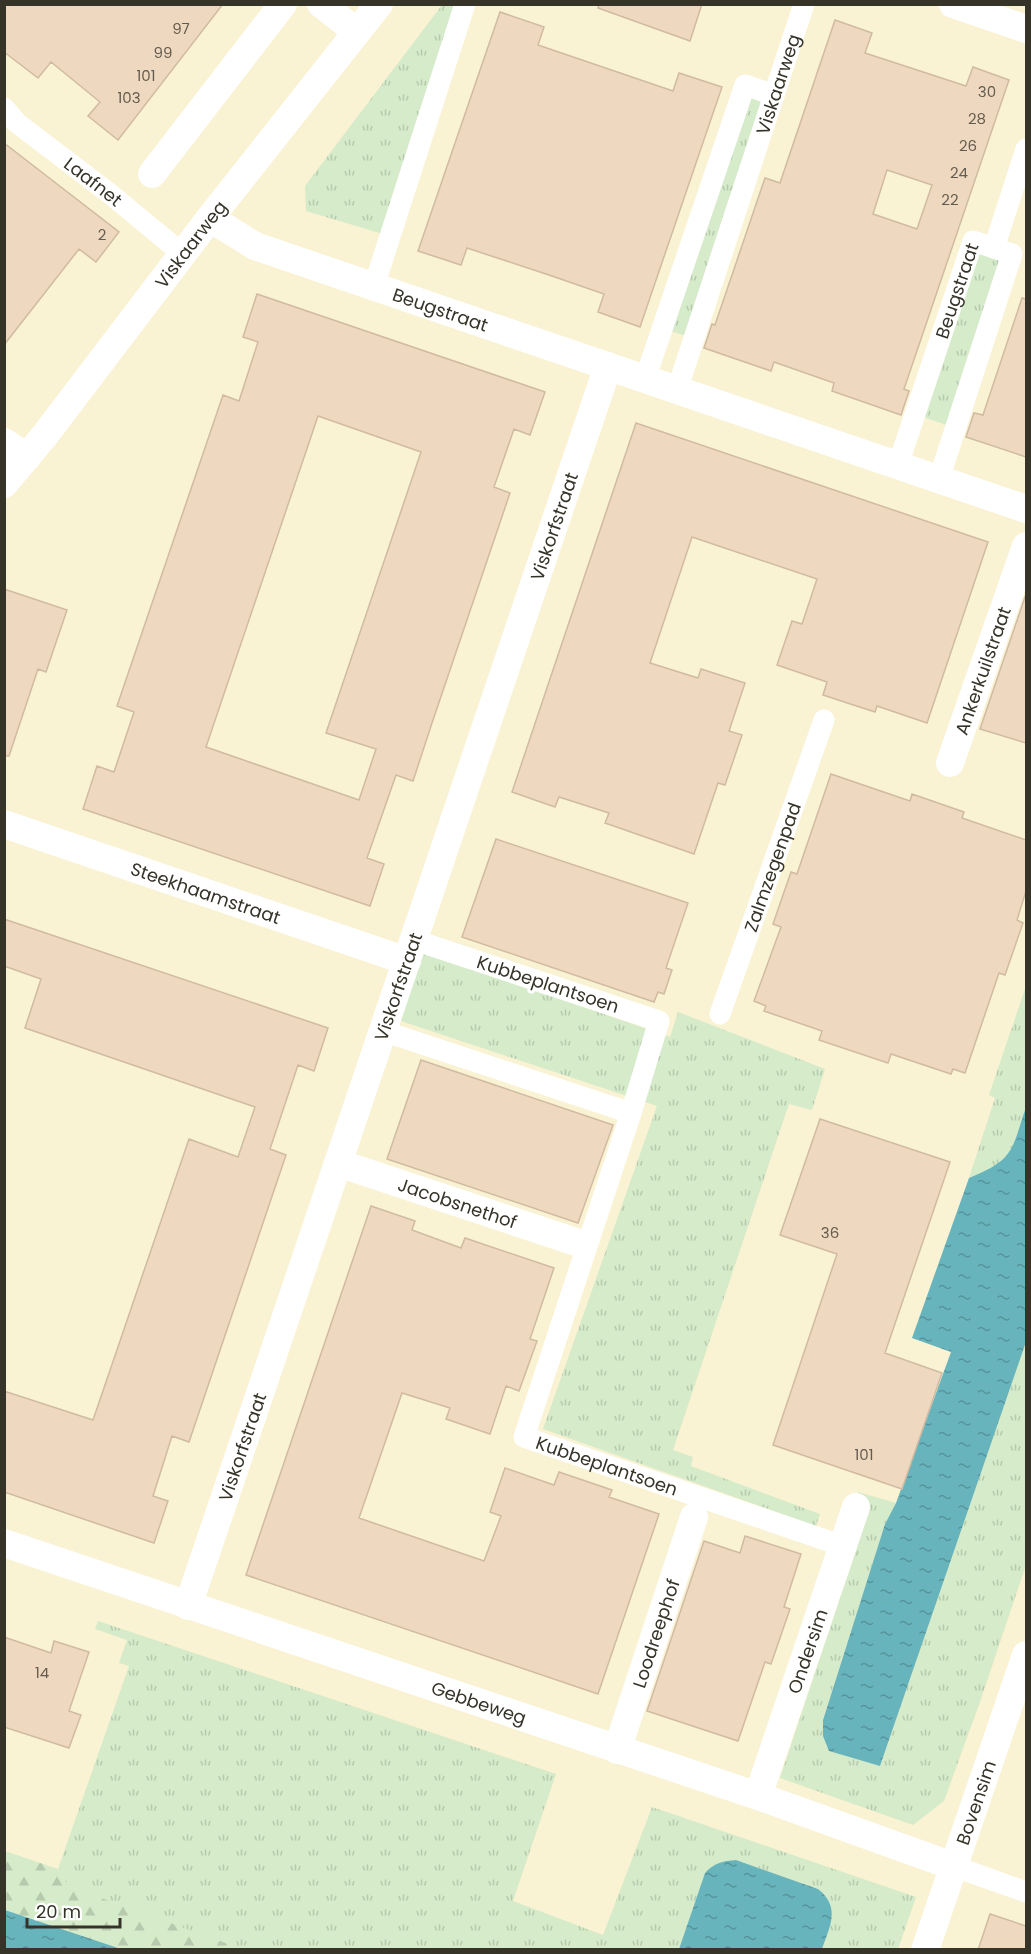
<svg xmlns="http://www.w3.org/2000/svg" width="1031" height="1954" font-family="Poppins,sans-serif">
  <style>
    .grass { fill: url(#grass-tufts) }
    .forest { fill: url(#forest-firs) }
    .water { fill: url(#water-ripples) }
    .building { fill: #efd8c0; stroke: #d0bba2; stroke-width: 1.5; fill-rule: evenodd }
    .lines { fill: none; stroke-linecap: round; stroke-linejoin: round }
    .pedestrian { stroke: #fff; stroke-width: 21 }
    .minor { stroke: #fff; stroke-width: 28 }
    .labels { text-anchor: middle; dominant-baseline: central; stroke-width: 6; stroke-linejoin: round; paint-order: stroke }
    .number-label { font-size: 15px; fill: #645c4e }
    .street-label { font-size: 18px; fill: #363328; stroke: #fff }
  </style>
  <defs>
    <pattern id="grass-tufts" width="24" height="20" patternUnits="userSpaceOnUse" patternTransform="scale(1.5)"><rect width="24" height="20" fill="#d5ebc9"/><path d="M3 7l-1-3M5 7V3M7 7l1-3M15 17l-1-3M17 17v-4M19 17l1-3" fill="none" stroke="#b7caad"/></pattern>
    <pattern id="forest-firs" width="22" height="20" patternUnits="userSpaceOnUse" patternTransform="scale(1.5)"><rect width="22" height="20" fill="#d5ebc9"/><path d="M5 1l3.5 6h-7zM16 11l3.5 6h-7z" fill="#b7caad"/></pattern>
    <pattern id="water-ripples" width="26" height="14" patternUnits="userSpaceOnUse" patternTransform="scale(1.5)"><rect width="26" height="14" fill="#67b4bd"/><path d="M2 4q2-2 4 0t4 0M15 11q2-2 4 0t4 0" fill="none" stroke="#56939a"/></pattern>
  </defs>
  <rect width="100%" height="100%" fill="#f9f2d3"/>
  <path class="grass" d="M442,5H460L383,234L306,211L305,186Z
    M751,94L767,99L687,336L670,331Z
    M980,249L1006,258L950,426L923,417Z
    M419,950L670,1037L678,1012L825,1069L812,1110L789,1104L673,1450L693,1457L691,1466L820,1514L816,1526L543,1429L657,1106L401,1021Z
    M1026,986V1107L1012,1149L1003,1161L992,1168L969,1178L995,1098L989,1095Z
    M1026,1342V1565L981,1699L944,1801L913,1825L780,1778L857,1547L864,1504L858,1492L896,1503L885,1524L823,1719V1735L830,1751L880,1766Z
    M98,1621L556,1774L513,1901L603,1935L652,1807L916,1897L898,1949H822C830,1926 841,1907 818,1889L736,1860C722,1861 714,1863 705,1873L679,1949L242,1950L68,1886L58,1869L129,1666L119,1663L127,1640L95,1629Z"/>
  <path class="forest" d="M5,1851L58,1869L68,1886L242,1949H121L5,1910Z"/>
  <path class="water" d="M1026,1107V1342L880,1766L829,1751L823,1736V1720L885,1524L896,1503L951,1352L912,1338L969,1178C1015,1159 1011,1151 1026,1107Z
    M736,1860L818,1889C841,1907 830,1926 822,1949H679L705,1873C714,1863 722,1861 736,1860Z
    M4,1910H5L121,1949H5Z"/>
  <path class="building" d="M4,4H223L118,140L88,116L100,102L51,62L38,78L4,52Z
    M599,4H702L690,41L598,8Z
    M500,12L544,27L538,45L673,91L679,73L722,87L640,327L598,312L604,294L549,275L467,248L461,265L418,251Z
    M835,20L872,33L865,53L966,86L973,67L1009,80L904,389L909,391L901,415L832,391L834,383L774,362L771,371L704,348L712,324L715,325L765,178L780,183ZM887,170L932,185L917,229L873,214Z
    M4,143L119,232L96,262L79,249L4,345Z
    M257,294L545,392L530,435L514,429L494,487L510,493L432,723L413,781L396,775L367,858L384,864L370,906L83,809L97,766L114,772L134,712L117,706L223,395L239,401L258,342L243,337ZM318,416L421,452L326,733L376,749L359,800L206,747Z
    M1022,298L1026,299V457L966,437L974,413L983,415Z
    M636,423L988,542L927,723L877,706L875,712L823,695L827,682L777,665L792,621L802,624L817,579L692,537L650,663L698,678L701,669L745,683L729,731L742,735L725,785L718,783L694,854L605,823L609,813L559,797L555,807L512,792Z
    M4,589L67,610L46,672L38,669L9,756H4Z
    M1026,594V743L980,729Z
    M831,774L910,801L912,794L964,812L962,818L1026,840V891L1017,920L1023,923L1005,975L999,973L965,1073L953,1069L951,1074L891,1054L888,1063L819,1040L822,1031L764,1011L766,1006L754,1001L781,927L773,924L791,872L797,874Z
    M496,839L688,903L666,968L672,970L664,994L658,992L654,1002L462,937Z
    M4,919L328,1028L314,1071L298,1065L270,1149L286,1155L189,1442L172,1436L153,1496L168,1501L154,1543L4,1492V1391L93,1420L189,1139L238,1157L255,1107L25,1028L41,979L4,966Z
    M421,1060L613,1125L578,1223L387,1159Z
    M820,1119L950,1162L885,1353L942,1373L902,1489L773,1445L837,1254L780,1235Z
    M371,1206L415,1221L412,1230L461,1248L465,1238L554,1268L530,1339L537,1341L519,1391L506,1386L490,1434L446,1419L450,1408L402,1393L359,1518L484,1561L501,1516L490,1512L505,1468L554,1485L559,1472L612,1490L609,1497L659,1514L598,1694L246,1575Z
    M745,1536L801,1554L784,1607L790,1609L771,1664L765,1662L738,1741L647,1711L704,1541L740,1553Z
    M4,1637L51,1653L54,1641L89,1652L69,1711L81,1715L69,1748L4,1727Z
    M990,1914L1026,1926V1950H978Z"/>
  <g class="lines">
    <g class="pedestrian">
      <path id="s1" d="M4,108L17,123L109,193L183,254"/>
      <path d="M994,248L1026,149"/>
      <path d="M374,286L465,4"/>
      <path d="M645,379L745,85L774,95"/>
      <path id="s2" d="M677,390L804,4"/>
      <path id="s3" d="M898,465L973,241L1012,254L939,479"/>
      <path id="s4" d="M720,1014L824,720"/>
      <path d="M383,1031L631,1113L659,1021L414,940"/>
      <path id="s5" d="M631,1113L524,1437L843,1546"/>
      <path d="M953,1866L1026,1892"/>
    </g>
    <g class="minor">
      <path d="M321,4L357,32"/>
      <path d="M953,4L1026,29"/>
      <path d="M152,174L283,4"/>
      <path id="s6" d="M210,218L255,246L1026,509"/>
      <path d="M4,442L27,457"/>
      <path id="s7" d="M4,484L45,435L210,218L379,4"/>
      <path id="s8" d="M950,763L1026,546"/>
      <path id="s9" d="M4,824L407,961"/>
      <path id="s10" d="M338,1163L576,1242"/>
      <path id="s11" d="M4,1543L758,1796L953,1866"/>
      <path id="s12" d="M188,1606L608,366"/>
      <path id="s13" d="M617,1750L694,1517"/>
      <path id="s14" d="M758,1796L856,1507"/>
      <path id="s15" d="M925,1950L1026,1655"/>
    </g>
  </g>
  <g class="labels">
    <g class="number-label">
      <text x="181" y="28">97</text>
      <text x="163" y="52">99</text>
      <text x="146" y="75">101</text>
      <text x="987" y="91">30</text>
      <text x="129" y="97">103</text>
      <text x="977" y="118">28</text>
      <text x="968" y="145">26</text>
      <text x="959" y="172">24</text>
      <text x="950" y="199">22</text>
      <text x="102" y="234">2</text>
      <text x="830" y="1232">36</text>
      <text x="864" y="1454">101</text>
      <text x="42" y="1672">14</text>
    </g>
    <g class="street-label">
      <text stroke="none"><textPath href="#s2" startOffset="322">Viskaarweg</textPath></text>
      <text stroke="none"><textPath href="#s1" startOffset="116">Laafnet</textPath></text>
      <text stroke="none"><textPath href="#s7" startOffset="304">Viskaarweg</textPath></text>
      <text stroke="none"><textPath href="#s3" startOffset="184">Beugstraat</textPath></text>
      <text stroke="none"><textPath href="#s6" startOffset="249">Beugstraat</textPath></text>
      <text stroke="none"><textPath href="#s12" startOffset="1140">Viskorfstraat</textPath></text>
      <text stroke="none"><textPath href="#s8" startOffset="98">Ankerkuilstraat</textPath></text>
      <text stroke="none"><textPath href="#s4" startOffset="156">Zalmzegenpad</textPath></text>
      <text stroke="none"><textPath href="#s9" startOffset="213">Steekhaamstraat</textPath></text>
      <text transform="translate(548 984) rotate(18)">Kubbeplantsoen</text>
      <text stroke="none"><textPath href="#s12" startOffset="654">Viskorfstraat</textPath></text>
      <text stroke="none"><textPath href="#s10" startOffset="126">Jacobsnethof</textPath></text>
      <text stroke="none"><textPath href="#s12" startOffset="168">Viskorfstraat</textPath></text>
      <text stroke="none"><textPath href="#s5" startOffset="429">Kubbeplantsoen</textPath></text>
      <text stroke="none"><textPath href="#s13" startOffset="123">Loodreephof</textPath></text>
      <text stroke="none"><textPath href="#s14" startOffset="153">Ondersim</textPath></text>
      <text stroke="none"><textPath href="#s11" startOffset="501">Gebbeweg</textPath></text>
      <text stroke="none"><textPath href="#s15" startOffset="156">Bovensim</textPath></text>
    </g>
  </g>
  <rect width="1031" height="1954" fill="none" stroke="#363328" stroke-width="12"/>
  <path d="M27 1918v9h93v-9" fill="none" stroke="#363328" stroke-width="3"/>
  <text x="36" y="1918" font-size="18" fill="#363328" stroke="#ffffff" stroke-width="4.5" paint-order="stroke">20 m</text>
</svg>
